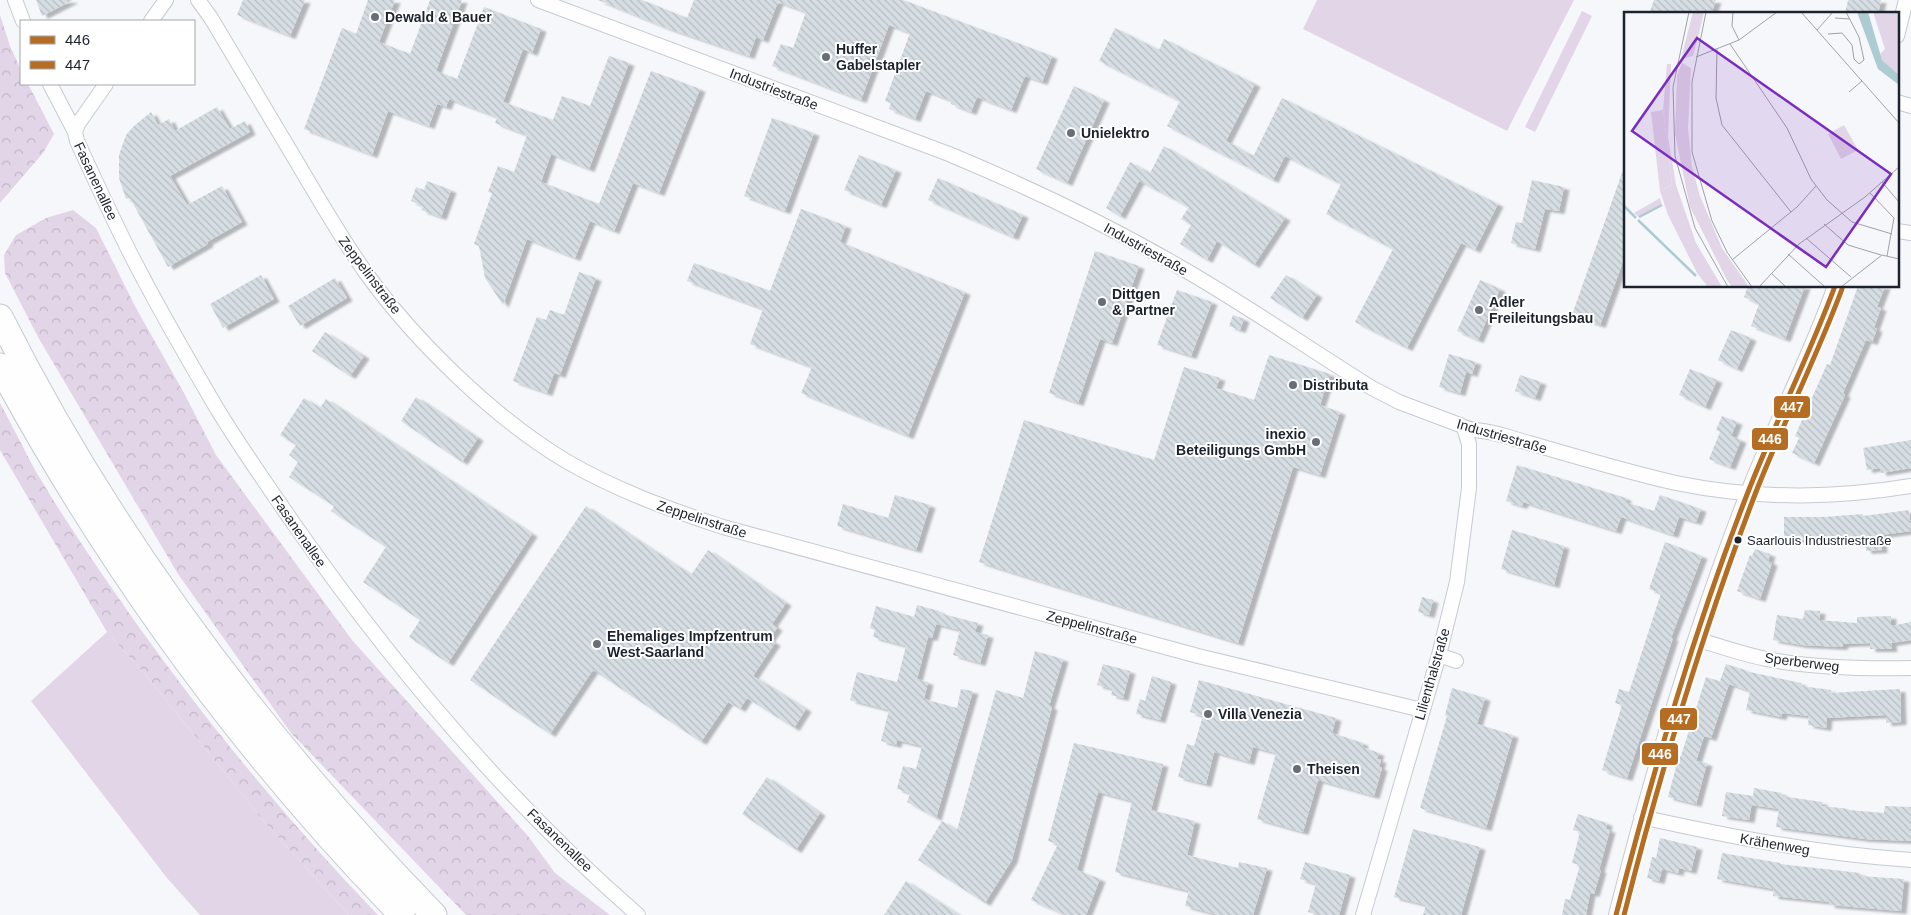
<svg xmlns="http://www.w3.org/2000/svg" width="1911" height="915" font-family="Helvetica,sans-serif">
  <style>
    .green { fill: #e2d5e7 }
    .forest { fill: url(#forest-crowns) }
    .building { fill: url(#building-back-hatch); filter: url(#shadow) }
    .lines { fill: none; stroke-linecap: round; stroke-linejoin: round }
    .street-casing { stroke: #c6cad2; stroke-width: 16 }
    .highway-casing { stroke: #c6cad2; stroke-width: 27 }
    .street { stroke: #fefefe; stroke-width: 14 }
    .highway { stroke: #fefefe; stroke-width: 25 }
    .bus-1-casing { stroke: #fff; stroke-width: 9 }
    .bus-2-casing { stroke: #fff; stroke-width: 9 }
    .bus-1 { stroke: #b56d23; stroke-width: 5 }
    .bus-2 { stroke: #b56d23; stroke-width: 5 }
    .poi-dot { fill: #686d76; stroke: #fff; stroke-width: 2 }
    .bus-dot { fill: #1c222e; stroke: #fff; stroke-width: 2 }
    .labels { text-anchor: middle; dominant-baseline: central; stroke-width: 4; stroke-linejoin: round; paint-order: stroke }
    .bus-label { font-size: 13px; fill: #1c222e; stroke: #fff; text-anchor: start }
    .poi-label { font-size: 14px; font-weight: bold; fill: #1c222e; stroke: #fff; text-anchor: start }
    .street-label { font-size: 14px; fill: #1c222e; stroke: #fff }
    .inset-river { fill: none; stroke: #acccd1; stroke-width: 2.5 }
    .inset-road { fill: none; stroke: #9ea2a9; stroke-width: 1 }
    .view { fill: #7b2cbf; fill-opacity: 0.15; stroke: #7b2cbf; stroke-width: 2.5 }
    .inset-edge { fill: none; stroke: #1c222e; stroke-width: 2.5 }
    .line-badge { stroke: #fff; stroke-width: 2 }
    .badge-label { font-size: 14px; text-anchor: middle; font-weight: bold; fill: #fff }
  </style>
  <defs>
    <pattern id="forest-crowns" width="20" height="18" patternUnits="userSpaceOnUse" patternTransform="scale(1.25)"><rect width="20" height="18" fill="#e2d5e7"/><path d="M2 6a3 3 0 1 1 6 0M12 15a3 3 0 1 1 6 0" fill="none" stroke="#c1b7c6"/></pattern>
    <pattern id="building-back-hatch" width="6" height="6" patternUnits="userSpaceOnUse" patternTransform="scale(1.25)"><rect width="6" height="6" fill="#d6dee3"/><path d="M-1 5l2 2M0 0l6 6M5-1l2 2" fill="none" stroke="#b7bec3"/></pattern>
    <filter id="shadow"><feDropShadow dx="5.5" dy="3" stdDeviation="1" flood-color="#0004"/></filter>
  </defs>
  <rect width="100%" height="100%" fill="#f5f7fb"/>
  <path class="green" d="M1317,0H1574L1507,131L1303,29Z
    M1582,11L1592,16L1535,132L1525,127Z
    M107,632L149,679L266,824L349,915H200L167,878L31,701Z"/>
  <path class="forest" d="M0,15L10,46L21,70V84H28L54,134L43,153L0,203Z
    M73,210L96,228L136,308L184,393L216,455L352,640L528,836L555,873L610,915H466L291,733L178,574L38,337L5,273L4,255L16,235L46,218Z
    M0,403C12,425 23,448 35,470C59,511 86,551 113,590C193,706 281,814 378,915H349L266,824L149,679L107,632L0,450Z"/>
  <path class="building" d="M36,0H73L42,16Z
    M243,0H305L290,36L237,15Z
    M368,0H395L379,42L410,54L430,0H462L436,71L457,79L484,7L541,29L532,53L523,49L503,102L553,120L562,96L590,106L609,56L629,63L589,169L551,154L541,182L599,204L651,71L700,89L659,193L633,183L614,231L590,221L575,258L527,239L503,305L485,278L479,246L474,244L492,193L488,192L498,166L514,172L527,135L495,123L497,117L449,99L446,107L437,104L429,126L388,111L372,155L304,129L342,28L356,34Z
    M598,0H642L687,18L694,0H903L1052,56L1042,82L1025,76L1011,110L977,97L971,112L951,104L952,101L926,91L915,119L889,109L891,103L885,101L910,33L889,25L861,100L772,66L781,44L793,48L806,12L778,2L763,40L756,37L749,56L667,28Z
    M1654,0H1716L1711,14H1649Z
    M1848,0H1881L1878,14H1845Z
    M1115,28L1159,50L1164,39L1255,84L1226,141L1251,155H1254L1282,98L1498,204L1475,250L1461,243L1407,348L1355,322L1393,249L1326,214L1341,184L1285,156L1273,180L1167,126L1180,101L1099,61Z
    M1074,86L1104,100L1067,183L1036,169Z
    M217,107L230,129L245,121L250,132L170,176L187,205L222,186L242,222L207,242L208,244L168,267L130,198L126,199L119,178V155L126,135L134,126L151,112L158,125L169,119L175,131Z
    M772,118L814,133L785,211L744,196Z
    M1164,146L1285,218L1254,265L1217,241L1207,260L1180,244L1191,225L1181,219L1189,207L1139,181L1120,216L1106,208L1130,162L1150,173Z
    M859,155L896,170L881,205L844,190Z
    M1623,170H1625V256L1600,325L1572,315Z
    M938,178L1023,215L1013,237L928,200Z
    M1532,180L1564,187L1559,211L1545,209L1535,249L1511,243L1516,222L1522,223Z
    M427,181L451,190L441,217L421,210L423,206L411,201L416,187L424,190Z
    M801,209L846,226L840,242L965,292L908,436L801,393L812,367L750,344L763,309L687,281L694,263L770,291Z
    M1095,251L1139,266L1112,343L1100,339L1078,403L1049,393Z
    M579,272L596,278L560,375L554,373L547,393L513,381L537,317L546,320L550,310L564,315Z
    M261,275L274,299L223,328L210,304Z
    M1286,275L1317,295L1302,318L1270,298Z
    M335,278L347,298L300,326L288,306Z
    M1480,280L1500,289L1478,340L1457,331Z
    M1748,286H1805L1785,339L1751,326L1759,304L1744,297Z
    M1858,286H1885L1877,307L1881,308L1874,328L1877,329L1872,342L1866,340L1843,393L1845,395L1814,463L1792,453L1799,438L1795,436L1827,364L1830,365Z
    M1177,290L1212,302L1191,356L1157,345Z
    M1233,315L1244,319L1240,330L1229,326Z
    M1731,330L1751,338L1737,369L1718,360Z
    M325,332L364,356L350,376L312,351Z
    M1449,354L1476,362L1472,374L1466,372L1460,393L1439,387Z
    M1269,355L1330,374L1320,405L1340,412L1320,475L1293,467L1238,643L979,562L1024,420L1154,460L1184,367L1220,378L1216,388L1254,400Z
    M1690,369L1717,380L1705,407L1679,395Z
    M1520,375L1541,382L1535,398L1515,391Z
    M416,397L478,438L462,462L401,421Z
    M304,398L320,408L326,399L532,534L448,663L409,637L420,620L363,582L386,547L331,511L334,506L289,477L298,462L289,455L296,445L280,435Z
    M1722,416L1737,422L1731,436L1741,440L1730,467L1709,459L1720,432L1716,430Z
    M1911,440V468L1881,473L1880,468L1867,470L1863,448Z
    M1517,465L1626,498L1625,502L1654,511L1660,495L1701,509L1696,522L1679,517L1673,535L1621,517L1616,531L1523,502L1522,506L1506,501Z
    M895,495L930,505L916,550L837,526L843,504L888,518Z
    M586,506L691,575L708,550L786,603L772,624L777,628L769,639L775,643L753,676L806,709L794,728L747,698L740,709L728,702L701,742L593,670L550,734L470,680Z
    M1909,510L1911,531L1881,535L1882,550L1866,551L1865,542L1853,543L1852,538L1812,541V539L1790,540L1791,537L1784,536V517H1823L1863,514V516Z
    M1512,530L1564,546L1554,585L1501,569Z
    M1665,542L1702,556L1671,638H1673L1627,778L1602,770L1622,705L1615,703L1619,689L1629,692L1661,593L1649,589Z
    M1755,549L1770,554L1768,561L1772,563L1760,599L1737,591L1750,555L1752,556Z
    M1422,597L1433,600L1429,615L1418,612Z
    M917,605L939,611V613L978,623L975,632L988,635L980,663L953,655L960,630L936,624L932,638L928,637L917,679L928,682L924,699L957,708L961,689L973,691L936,818L907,802L910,793L897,789L903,766L916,769L922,746L897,740L896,745L881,741L889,710L850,700L857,672L897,682L906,646L873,637L875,630L870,628L876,606L914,617Z
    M1805,610L1820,611L1819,620L1857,623V617L1891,616V626L1911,622V640L1891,643L1892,649H1870V643L1843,644L1842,647L1802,645L1773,640L1777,615L1803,619Z
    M1035,651L1063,659L1049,706L1052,707L1012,860L985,903L918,860L942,821L957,830L996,690L1023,698Z
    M1103,664L1130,671L1123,698L1111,695L1113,689L1097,685Z
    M1726,664L1745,670V671L1801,683V686L1831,690L1830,693L1900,689L1901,722L1886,723V715L1827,718L1826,728L1808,725L1809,716L1782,713L1781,717L1746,710L1750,691L1720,681Z
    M1152,676L1171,682L1160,720L1136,714L1140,699L1145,701Z
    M1706,677L1729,684L1711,738L1704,736L1696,761L1707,763L1696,804L1668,797L1679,756H1681Z
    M1199,680L1336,718L1332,733L1363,743L1362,747L1379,753L1377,759L1381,760L1379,767L1382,768L1374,796L1318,780L1303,832L1257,819L1276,753L1253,747L1249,762L1214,752L1206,784L1178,777L1187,744L1194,746L1203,716L1190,712Z
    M1452,688L1485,698L1477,724L1513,735L1486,828L1420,808L1447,716L1445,715Z
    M1074,743L1163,764L1151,810L1195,821L1187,855L1238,868L1239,862L1267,868L1253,915H1219L1185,906L1189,891L1115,872L1132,801L1098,792L1077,870L1100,879L1086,915H1066L1031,900L1058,844L1048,841Z
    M767,777L820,813L796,850L742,814Z
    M1754,788L1782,793L1781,796L1822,802V806L1849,809L1848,810L1884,813L1885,806L1911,807V841L1865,839L1776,827L1779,809L1752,805Z
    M1726,792L1753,796L1749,820L1722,816Z
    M1578,814L1607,823L1606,829L1610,830L1599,870H1601L1594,894L1590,893L1586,915H1562L1565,899L1570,900L1580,865L1572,863L1580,832L1573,830Z
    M1413,829L1480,847L1461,915H1423L1426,905L1394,897Z
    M1660,838L1697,847L1691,871L1679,868L1678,873L1662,869L1659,881L1647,878L1652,857L1656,858Z
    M1722,853L1780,863V864L1860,873V876L1904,879L1901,911L1829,905L1830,902L1773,896L1774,889L1717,879Z
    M1305,862L1350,875L1339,915H1321L1308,912L1316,884L1300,879Z
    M906,881L959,915H884Z"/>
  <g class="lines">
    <defs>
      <path id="street" d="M15,0L23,21
        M198,0L211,18C240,67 269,115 298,164C320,201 341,238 366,273C415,341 494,418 566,461C616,490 668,509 723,527L1198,656L1422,710
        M538,0L949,154C1028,187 1106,224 1180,267C1246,305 1308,348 1372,388L1399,402L1460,425C1469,431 1482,430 1493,433C1505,435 1517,440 1529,443C1578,457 1627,472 1676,483C1754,499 1833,499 1911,486
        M151,21L166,0
        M1897,36L1906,0
        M50,84L75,132L77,141C94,178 111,215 129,251C156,304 186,356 216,407C240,447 267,485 294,524C393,666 507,801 638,915
        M1897,102L1911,106
        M75,132L78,124L106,84
        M1897,231L1911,233
        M1696,639C1719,646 1742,654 1766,659C1814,668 1863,669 1911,668
        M1439,655L1456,661
        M1641,817C1732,837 1818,854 1911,860
        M1363,915L1439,655L1457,582L1469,488V444L1464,428
        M1616,915C1652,772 1694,630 1748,492C1775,423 1810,357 1835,286"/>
      <path id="highway" d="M0,317C111,538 262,738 434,915
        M0,366C108,566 243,752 402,915"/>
    </defs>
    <use href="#street" class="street-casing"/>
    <use href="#highway" class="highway-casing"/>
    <use href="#street" class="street"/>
    <use href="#highway" class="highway"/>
    <defs>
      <path id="bus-1" d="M1616,915C1653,772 1694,630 1748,492C1775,423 1809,356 1835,286"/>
      <path id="bus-2" d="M1624,915C1660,773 1702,634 1754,497C1781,427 1816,359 1842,289"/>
    </defs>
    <use href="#bus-1" class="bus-1-casing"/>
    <use href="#bus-2" class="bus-2-casing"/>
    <use href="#bus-1" class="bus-1"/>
    <use href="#bus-2" class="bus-2"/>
  </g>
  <g class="poi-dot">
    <circle cx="375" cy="17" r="5"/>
    <circle cx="826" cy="57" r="5"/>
    <circle cx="1071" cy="133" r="5"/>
    <circle cx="1102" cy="302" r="5"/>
    <circle cx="1479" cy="310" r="5"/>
    <circle cx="1293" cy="385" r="5"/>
    <circle cx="1316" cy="442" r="5"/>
    <circle cx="597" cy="644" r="5"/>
    <circle cx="1208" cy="714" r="5"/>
    <circle cx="1297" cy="769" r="5"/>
  </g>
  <circle class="bus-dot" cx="1738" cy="540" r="4.5"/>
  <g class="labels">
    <g class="bus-label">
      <text x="1747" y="540">Saarlouis Industriestraße</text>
    </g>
    <g class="poi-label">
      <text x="385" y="17">Dewald &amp; Bauer</text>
      <text x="836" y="49">Huffer<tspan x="836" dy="16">Gabelstapler</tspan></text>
      <text x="1081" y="133">Unielektro</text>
      <text x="1112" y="294">Dittgen<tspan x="1112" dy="16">&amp; Partner</tspan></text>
      <text x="1489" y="302">Adler<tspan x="1489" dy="16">Freileitungsbau</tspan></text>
      <text x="1303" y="385">Distributa</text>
      <text x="1306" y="434" text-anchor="end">inexio<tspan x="1306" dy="16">Beteiligungs GmbH</tspan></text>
      <text x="607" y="636">Ehemaliges Impfzentrum<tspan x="607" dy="16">West-Saarland</tspan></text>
      <text x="1218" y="714">Villa Venezia</text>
      <text x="1307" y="769">Theisen</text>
    </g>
    <g class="street-label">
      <text transform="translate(774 89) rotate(21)">Industriestraße</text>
      <text transform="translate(96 181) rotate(65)">Fasanenallee</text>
      <text transform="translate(1146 249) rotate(29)">Industriestraße</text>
      <text transform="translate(370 275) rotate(53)">Zeppelinstraße</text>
      <text transform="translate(1502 436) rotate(16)">Industriestraße</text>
      <text transform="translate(702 519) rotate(18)">Zeppelinstraße</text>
      <text transform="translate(299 531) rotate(55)">Fasanenallee</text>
      <text transform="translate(1092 627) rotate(15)">Zeppelinstraße</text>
      <text transform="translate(1802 662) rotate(7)">Sperberweg</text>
      <text transform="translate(1432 674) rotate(-74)">Lilienthalstraße</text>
      <text transform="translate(560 840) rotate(44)">Fasanenallee</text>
      <text transform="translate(1775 844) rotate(10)">Krähenweg</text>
    </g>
  </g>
  <g transform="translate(1624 12)">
    <rect width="275" height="275" fill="#f5f7fb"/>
    <path d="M39,98L48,173L36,179L27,100ZM220,113L234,138L217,147L204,122ZM36,186L38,194L16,206L10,201Z" fill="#e2d5e7"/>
    <path d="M69,0H80L77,13L69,44L57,47ZM249,0H275V63L258,48L256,42L261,37ZM58,51L67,56L64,116L68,155L76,184L98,236L125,275H108L103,268L66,195L51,122L53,63ZM43,52H47L44,125L52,173L72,231L98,275H84L73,261L44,203L36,179L48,173L39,98Z" fill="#e2d5e7"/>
    <path d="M233,0H244L258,48L275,63V73L254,57Z" fill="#acccd1"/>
    <path class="inset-river" d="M0,194L12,206M15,205L38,193M14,208L72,264"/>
    <path class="inset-road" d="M65,0L49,75L51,144L71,216L104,275M82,0L68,70V140L88,209L103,240L128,275M109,0L108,14L115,28M177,0L275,111M211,6L226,7M193,18L209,0M204,22L218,21L228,33L230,47L235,52L240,48L235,25L222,0M106,32L163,116L187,167L203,188L228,210L268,222M93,37L92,86L98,113L167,200M72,45L115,28L153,0M225,80L238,69M258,170L275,190M246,181L270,206L263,244M200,212L224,233L257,243M182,226L227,265M164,242L201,275M108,248L173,195L192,174M147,261L162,275M135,275L175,232L241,185L275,155M217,275L258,243L275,247"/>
    <path class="view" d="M73,26L267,162L202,255L8,119Z"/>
    <rect width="275" height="275" class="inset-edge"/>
  </g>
  <g class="line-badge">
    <rect x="1773" y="395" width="38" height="24" rx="5" fill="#b56d23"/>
    <rect x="1751" y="427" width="38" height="24" rx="5" fill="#b56d23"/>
    <rect x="1659" y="707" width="39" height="24" rx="5" fill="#b56d23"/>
    <rect x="1641" y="742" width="38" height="24" rx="5" fill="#b56d23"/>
  </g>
  <g class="badge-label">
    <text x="1792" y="412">447</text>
    <text x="1770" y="444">446</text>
    <text x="1679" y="724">447</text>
    <text x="1660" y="759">446</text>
  </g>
  <rect x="20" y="20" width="175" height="65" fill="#ffffff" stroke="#a4a7ab"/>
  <rect x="30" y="36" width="25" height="8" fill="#b56d23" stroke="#a4a7ab"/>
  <text x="65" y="45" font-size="15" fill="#1c222e">446</text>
  <rect x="30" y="61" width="25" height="8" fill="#b56d23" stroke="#a4a7ab"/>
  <text x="65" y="70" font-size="15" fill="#1c222e">447</text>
</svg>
